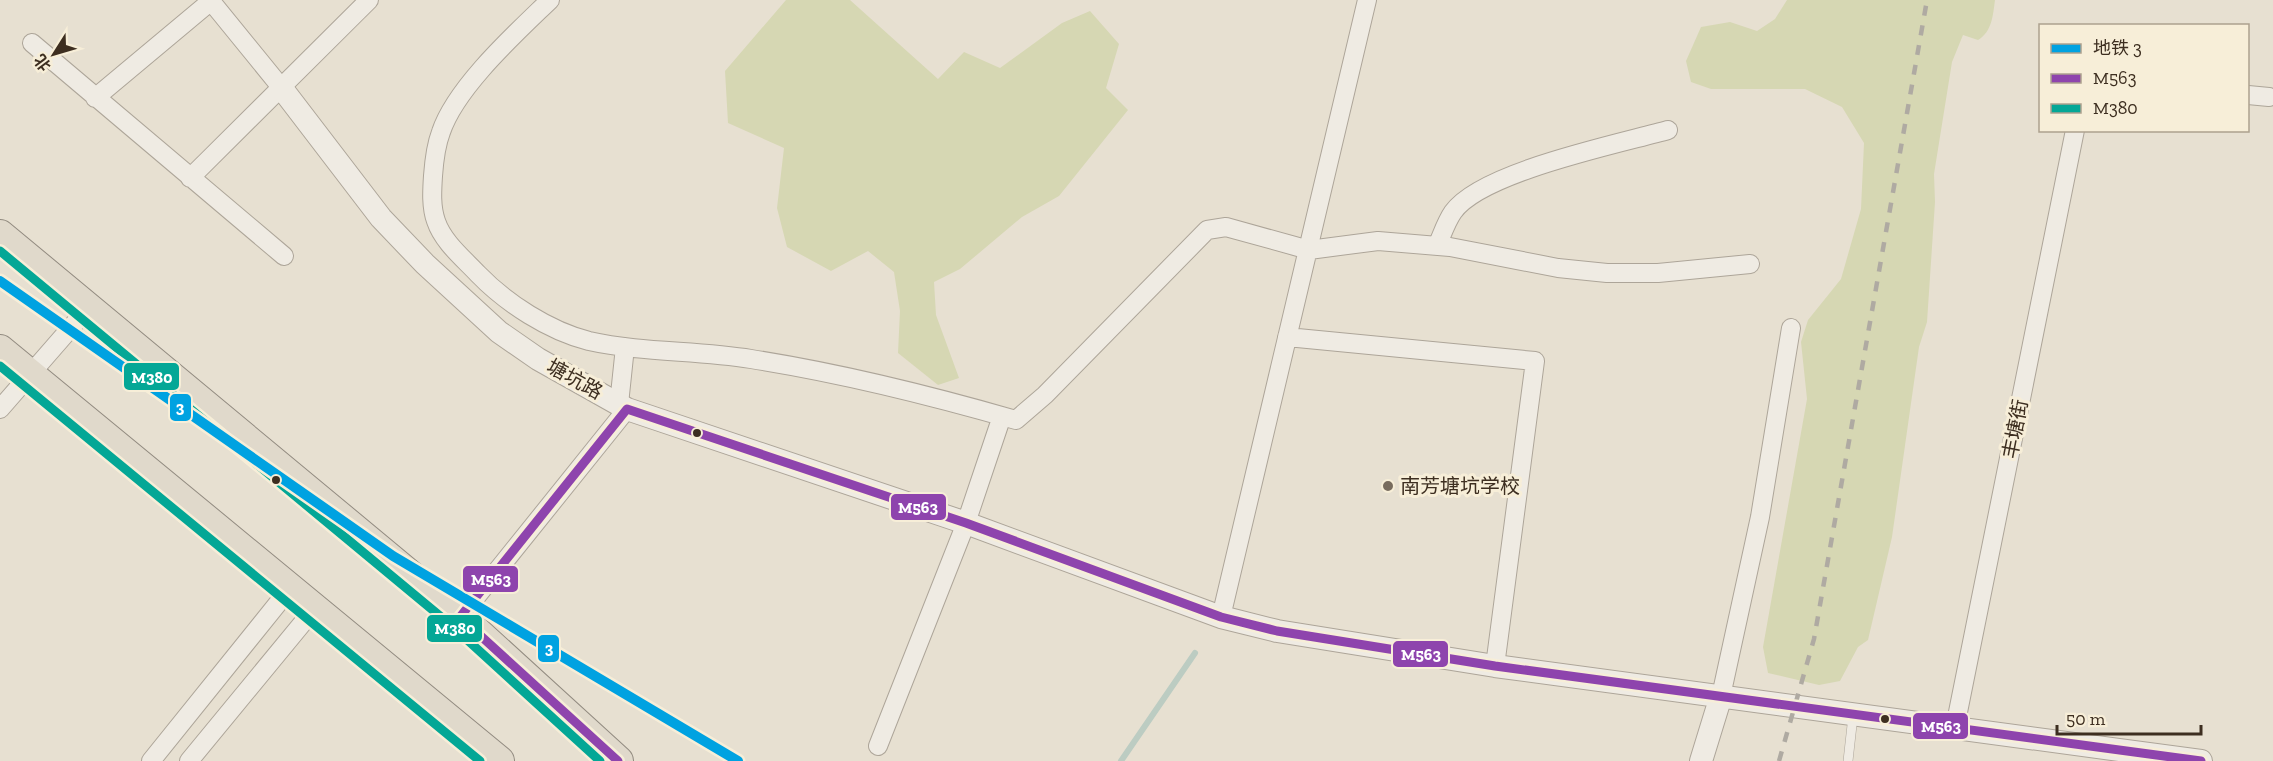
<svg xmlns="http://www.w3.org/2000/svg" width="2273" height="761" font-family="'Zilla Slab','Noto Sans SC',serif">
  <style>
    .green { fill: #d6d7b3 }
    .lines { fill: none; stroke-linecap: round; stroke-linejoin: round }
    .stream { stroke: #bcccc2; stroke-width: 6 }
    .service-casing { stroke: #ada599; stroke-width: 10 }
    .minor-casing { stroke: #ada599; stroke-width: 20 }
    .tertiary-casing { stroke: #ada599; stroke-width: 24 }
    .trunk-casing { stroke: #928b80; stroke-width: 32 }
    .service { stroke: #efebe3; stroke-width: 9 }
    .minor { stroke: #efebe3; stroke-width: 18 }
    .tertiary { stroke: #efebe3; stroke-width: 22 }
    .trunk { stroke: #e0d9cb; stroke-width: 30 }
    .rail { stroke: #afaaa2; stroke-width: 4.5; stroke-dasharray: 10 10; stroke-linecap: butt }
    .bus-1-casing { stroke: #f7eed8; stroke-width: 14 }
    .bus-2-casing { stroke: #f7eed8; stroke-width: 14 }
    .bus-1 { stroke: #8e44ad; stroke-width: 9 }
    .bus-2 { stroke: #04a796; stroke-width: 9 }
    .metro-1-casing { stroke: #f7eed8; stroke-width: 15 }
    .metro-1 { stroke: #00a2e1; stroke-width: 10 }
    .bus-dot { fill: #3d2e20; stroke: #f7eed8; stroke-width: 2 }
    .poi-dot { fill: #786c5e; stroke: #f7eed8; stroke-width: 2 }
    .labels { text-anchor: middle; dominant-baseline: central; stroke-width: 6; stroke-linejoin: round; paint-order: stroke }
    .street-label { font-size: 20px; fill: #3d2e20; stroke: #f7eed8 }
    .poi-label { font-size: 20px; fill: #3d2e20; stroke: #f7eed8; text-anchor: start }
    .line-badge { stroke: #f7eed8; stroke-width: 2 }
    .badge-label { font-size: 16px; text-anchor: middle; font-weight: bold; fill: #fff }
  </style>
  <rect width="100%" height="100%" fill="#e7e0d1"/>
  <path class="green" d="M786,0H850L938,79L964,52L1000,68L1062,23L1090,11L1119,44L1106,88L1128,110L1059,196L1022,217L960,269L934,282L936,315L959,378L938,385L898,353L900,311L894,272L868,251L831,271L787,247L777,208L784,148L728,123L725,71Z
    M1787,0H1995C1993,15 1992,32 1978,40L1963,35L1952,62L1934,174L1935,202L1927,322L1919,347L1892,537L1868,640L1858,647L1840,681L1819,685L1768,673L1763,647L1807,399L1801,342L1808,320L1841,279L1861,209L1864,143L1842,107L1805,89H1711L1691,82L1686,61L1701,27L1730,22L1757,31L1775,19Z"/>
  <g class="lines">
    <path class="stream" d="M1121,761L1195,653"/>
    <defs>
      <path id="service" d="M1848,761L1853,716"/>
      <path id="minor" d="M210,0L280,86
        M550,0C516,33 456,87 441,132C436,145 434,162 433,176C432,191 431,207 436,221C443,242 463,258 478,274C506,303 549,331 589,341C643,353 697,350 751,359C841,373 929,395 1016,420L1045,395L1207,230L1226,227L1309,250L1378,241L1450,247L1558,268L1607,273H1658L1750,264
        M32,43L284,256
        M2248,95L2269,97
        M95,98L211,1
        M190,178L369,0
        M1437,246C1442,235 1446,222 1453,212C1481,172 1618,144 1668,130
        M1287,337L1535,361L1495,666
        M619,404L625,347
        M0,409L88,308
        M460,617L627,409
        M1221,617L1367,0
        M1721,696L1760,517L1791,328
        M1955,727L2075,130
        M878,746L966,523L1002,416
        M151,761L291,587
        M189,761L315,608"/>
      <path id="tertiary" d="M280,86L381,218L425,264L499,332L538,359L627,409L966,523L1221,617L1277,631L1495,666L2201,761
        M1701,761L1721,696"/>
      <path id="trunk" d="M0,235L460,617L618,761
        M0,350L499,761"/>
    </defs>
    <use href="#service" class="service-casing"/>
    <use href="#minor" class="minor-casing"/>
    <use href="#tertiary" class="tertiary-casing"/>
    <use href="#trunk" class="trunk-casing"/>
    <use href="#service" class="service"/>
    <use href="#minor" class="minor"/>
    <use href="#tertiary" class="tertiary"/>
    <use href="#trunk" class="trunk"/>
    <path class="rail" d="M1779,761L1814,639L1927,0"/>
    <defs>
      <path id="bus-1" d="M618,761L460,617L627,409L966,523L1221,617L1277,631L1495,666L2201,761"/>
      <path id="bus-2" d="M0,251L452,626L600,761
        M0,366L480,761"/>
    </defs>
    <use href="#bus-1" class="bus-1-casing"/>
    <use href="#bus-2" class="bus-2-casing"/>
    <use href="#bus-1" class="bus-1"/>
    <use href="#bus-2" class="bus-2"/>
    <defs>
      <path id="metro-1" d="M0,281L393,556L738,761"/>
    </defs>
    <use href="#metro-1" class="metro-1-casing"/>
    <use href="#metro-1" class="metro-1"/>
  </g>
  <g class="bus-dot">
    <circle cx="697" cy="433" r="5"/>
    <circle cx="276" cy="480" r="5"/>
    <circle cx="1885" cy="719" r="5"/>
  </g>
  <circle class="poi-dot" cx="1388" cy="486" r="6"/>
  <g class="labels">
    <g class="street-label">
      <text transform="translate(575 379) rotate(29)">塘坑路</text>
      <text transform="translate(2015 429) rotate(-79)">丰塘街</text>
    </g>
    <g class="poi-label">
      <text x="1400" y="486">南芳塘坑学校</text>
    </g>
  </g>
  <g class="line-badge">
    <rect x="123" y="362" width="57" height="29" rx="6" fill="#04a796"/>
    <rect x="169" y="393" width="23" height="29" rx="6" fill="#00a2e1"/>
    <rect x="890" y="493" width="57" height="28" rx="6" fill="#8e44ad"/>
    <rect x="462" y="565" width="57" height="28" rx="6" fill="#8e44ad"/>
    <rect x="426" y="614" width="57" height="29" rx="6" fill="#04a796"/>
    <rect x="537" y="634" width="23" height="29" rx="6" fill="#00a2e1"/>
    <rect x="1392" y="640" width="57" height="28" rx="6" fill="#8e44ad"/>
    <rect x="1912" y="712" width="57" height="28" rx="6" fill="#8e44ad"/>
  </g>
  <g class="badge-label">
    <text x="152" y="383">M380</text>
    <text x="180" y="413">3</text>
    <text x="918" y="513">M563</text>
    <text x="491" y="585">M563</text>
    <text x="455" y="634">M380</text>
    <text x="549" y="654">3</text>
    <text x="1421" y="660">M563</text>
    <text x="1941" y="732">M563</text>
  </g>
  <rect x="2039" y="24" width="210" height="108" fill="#f7eed8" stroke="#ada18e" stroke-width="1.5"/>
  <rect x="2051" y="44" width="30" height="9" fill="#00a2e1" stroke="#ada18e" stroke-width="1.5"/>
  <text x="2093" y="54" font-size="18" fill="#3d2e20">地铁 3</text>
  <rect x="2051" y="74" width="30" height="9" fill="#8e44ad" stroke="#ada18e" stroke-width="1.5"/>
  <text x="2093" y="84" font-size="18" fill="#3d2e20">M563</text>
  <rect x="2051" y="104" width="30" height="9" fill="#04a796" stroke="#ada18e" stroke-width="1.5"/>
  <text x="2093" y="114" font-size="18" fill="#3d2e20">M380</text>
  <g transform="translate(54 54) rotate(233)" stroke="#f7eed8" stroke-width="4.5" paint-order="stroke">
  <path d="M0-4.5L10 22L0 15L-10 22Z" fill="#3d2e20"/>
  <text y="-9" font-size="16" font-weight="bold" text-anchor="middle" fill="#3d2e20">北</text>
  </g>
  <path d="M2057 725v9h144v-9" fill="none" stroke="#3d2e20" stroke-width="3"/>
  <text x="2066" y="725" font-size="18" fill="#3d2e20" stroke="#f7eed8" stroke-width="4.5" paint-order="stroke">50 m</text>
</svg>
